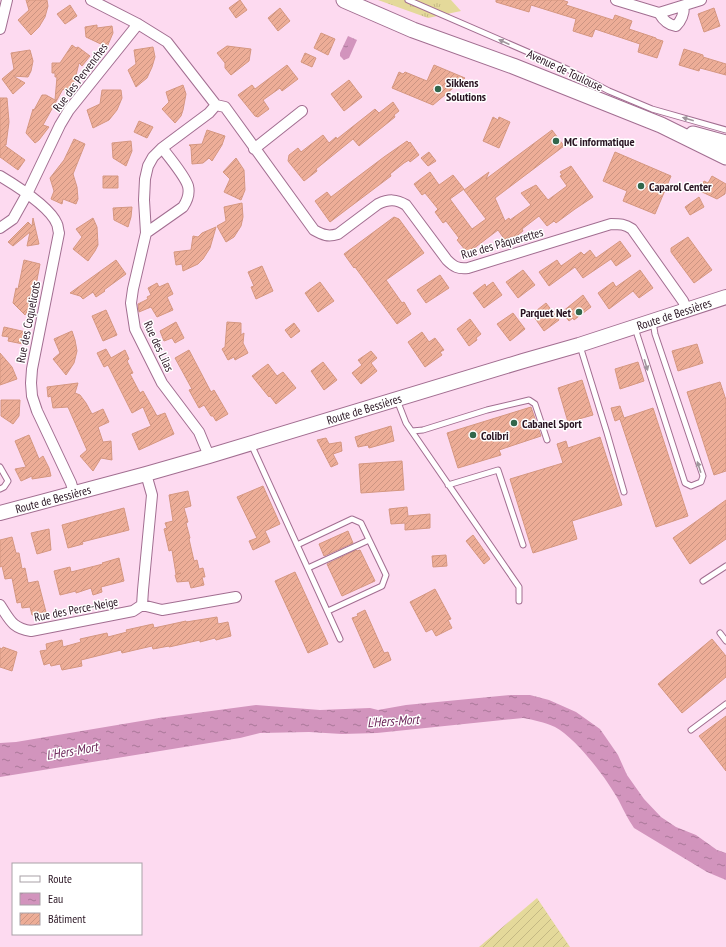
<svg xmlns="http://www.w3.org/2000/svg" width="726" height="947" font-family="'PT Sans Narrow',sans-serif">
  <style>
    .grass { fill: url(#grass-tufts) }
    .garden { fill: url(#garden-furrows) }
    .water { fill: url(#water-ripples) }
    .building { fill: url(#building-hatch); stroke: #d59781 }
    .lines { fill: none; stroke-linecap: round; stroke-linejoin: round }
    .lane-casing { stroke: #a26e91; stroke-width: 7 }
    .street-casing { stroke: #a26e91; stroke-width: 12 }
    .secondary-casing { stroke: #a26e91; stroke-width: 16 }
    .primary-casing { stroke: #a26e91; stroke-width: 17 }
    .lane { stroke: #fff; stroke-width: 5 }
    .street { stroke: #fff; stroke-width: 10 }
    .secondary { stroke: #fff; stroke-width: 14 }
    .primary { stroke: #fff; stroke-width: 15 }
    .oneway { fill: #9f959c }
    .poi-dot { fill: #31664b; stroke: #fff; stroke-width: 1.5 }
    .labels { text-anchor: middle; dominant-baseline: central; stroke-width: 3; stroke-linejoin: round; paint-order: stroke }
    .street-label { font-size: 12px; fill: #291422; stroke: #fff }
    .poi-label { font-size: 12px; font-weight: bold; fill: #291422; stroke: #fff; text-anchor: start }
    .water-label { font-size: 13px; font-style: italic; fill: #661e53; stroke: #fff }
  </style>
  <defs>
    <pattern id="grass-tufts" width="24" height="20" patternUnits="userSpaceOnUse"><rect width="24" height="20" fill="#e4d99a"/><path d="M3 7l-1-3M5 7V3M7 7l1-3M15 17l-1-3M17 17v-4M19 17l1-3" fill="none" stroke="#c4b984"/></pattern>
    <pattern id="garden-furrows" width="10" height="10" patternUnits="userSpaceOnUse"><rect width="10" height="10" fill="#e4d99a"/><path d="M-1 1l2-2M0 10L10 0M9 11l2-2" fill="none" stroke="#c4b984"/></pattern>
    <pattern id="water-ripples" width="26" height="14" patternUnits="userSpaceOnUse"><rect width="26" height="14" fill="#d294bd"/><path d="M2 4q2-2 4 0t4 0M15 11q2-2 4 0t4 0" fill="none" stroke="#aa7899"/></pattern>
    <pattern id="building-hatch" width="6" height="6" patternUnits="userSpaceOnUse"><rect width="6" height="6" fill="#edad97"/><path d="M-1 1l2-2M0 6l6-6M5 7l2-2" fill="none" stroke="#cb9482"/></pattern>
  </defs>
  <rect width="100%" height="100%" fill="#fddaf0"/>
  <path class="grass" d="M378,0H451L461,11L428,18Z"/>
  <path class="garden" d="M537,898L570,947H479Z"/>
  <path class="water" d="M348,36L357,40L349,58L344,60L340,56V53Z
    M511,695H530L549,700L576,712L600,729L618,755L627,775L644,799L661,817L676,827L696,835L717,850L726,853V880L707,872L634,828C628,819 624,811 619,801C607,779 577,739 555,727C544,722 534,720 523,718L377,733L342,734L309,732L260,733L240,738L0,777V743L16,742L159,718L256,705L320,710L370,708L378,710L406,705Z"/>
  <path class="building" d="M26,0H47L48,6L45,17L39,27L31,35L18,20L29,10Z
    M240,0L247,10L236,18L229,8Z
    M496,0H562L568,2L566,5L613,20L615,15L632,21L629,29L656,38V39L663,41L657,58L638,52L640,44L595,29L592,37L573,31L576,19L531,5L529,12L496,2Z
    M70,5L77,16L65,24L57,14Z
    M280,8L290,21L278,31L268,18Z
    M714,8L720,26L704,32L698,14Z
    M97,25V28L112,26L113,33L107,47L86,37L85,27Z
    M321,33L335,39L328,55L314,48Z
    M72,45L76,48L78,47L90,56L82,66L79,63L75,79L69,93L63,89L43,125L49,127L39,140L35,143L26,133L33,109L34,110L42,95H46L55,100L57,77H55V73H52V63H60Z
    M227,46L251,49L249,61L231,75L225,68V63L217,53Z
    M153,47L155,57L152,67L147,78L136,87L128,70L136,64L134,50Z
    M684,49L703,55V57L726,64V75L700,68L699,71L679,65Z
    M30,50L33,61L31,71L28,77L13,76L25,83L13,94L2,79L14,69L11,53Z
    M305,53L316,58L312,67L301,62Z
    M287,65L298,79L282,91L280,88L263,100L269,109L258,117L255,116L238,95L252,85L255,89Z
    M434,65L465,78L433,105L392,88L399,72L403,74L405,72L427,81Z
    M349,80L362,97L344,111L331,94Z
    M183,85L186,94L183,110L181,116L175,123L162,109L169,102L166,92Z
    M102,90H121L122,98L117,110L109,120L93,128L87,110L100,104Z
    M0,98H7L9,122L6,145H4L25,160L18,170L0,157Z
    M393,102L399,111L394,115L395,117L359,146L353,139L316,169L317,171L304,181L288,161L289,155L298,148L301,152L323,135L329,143L336,137L337,139L375,109L379,113Z
    M493,117L498,120L499,117L510,122L499,148L483,141Z
    M139,121L153,127L147,138L134,132Z
    M207,130L225,136L222,145L212,161L209,158L203,163L192,164L191,147L189,145L202,144Z
    M552,130L564,146L495,198L505,221L509,218L510,220L531,205L521,193L536,185L548,200L567,186L560,176L562,175L560,172L571,166L593,197L575,209L556,223L554,221L547,226L539,216L522,229L523,231L514,238L512,236L505,240L498,230L469,252L466,251L457,240L459,238L446,221L443,223L435,212L438,209L425,193L422,195L414,184L430,172L439,185L453,175L464,189L450,199L472,229L486,219L464,190L489,172L486,179Z
    M74,139L85,144L73,174L77,187L78,199L76,204L63,199L62,204L51,199L54,191L50,178L64,160Z
    M131,141L132,151L126,166L113,158L112,143Z
    M407,141L409,143L410,142L419,155L410,162L409,160L404,163L390,174L391,176L330,222L315,201L327,192L331,197L384,157Z
    M429,152L436,161L428,166L421,158Z
    M615,152L671,176L655,214L623,201L627,191L603,181Z
    M236,158L244,170L245,190L241,200L224,192L230,179L223,172Z
    M103,176H118V188H103Z
    M712,176L726,184L725,194L717,199L700,191L704,181L708,183Z
    M699,197L704,207L690,215L685,207Z
    M242,203L243,217L241,226L234,237L226,242L217,226L226,221L224,207Z
    M132,207L131,217L128,227L114,220L113,208Z
    M394,217L399,219L424,253L386,280L402,303L404,302L411,314L397,324L355,267L354,268L344,254Z
    M33,218L39,244L27,246L30,232L13,246L8,242L28,222L32,226Z
    M93,218L97,227L98,245L95,251L88,261L73,249L82,237L76,229Z
    M216,227L210,248L203,259L198,264L183,271L182,264L176,265L174,252L191,250L193,236L198,237L202,233Z
    M688,237L712,270L694,283L671,252V248Z
    M620,241L631,256L616,266L611,259L583,278L575,267L549,286L539,272L557,260L561,266L581,252L584,255L590,250L596,258Z
    M24,260L40,264L33,301L25,315L13,303L16,288L18,289Z
    M116,260L126,274L104,290L105,291L96,297L93,292L83,299L80,296L70,293Z
    M262,266L273,291L256,299L251,287L254,286L248,272Z
    M523,270L535,285L518,298L506,282Z
    M640,270L653,288L639,298L633,291L609,309L598,293L613,282L616,287Z
    M440,275L449,288L426,303L417,290Z
    M320,282L334,301L318,312L305,293Z
    M493,282L502,295L484,308L473,293L485,284L486,287Z
    M157,283L159,287L168,283L173,294L167,297L173,310L157,317L151,307L139,312L138,304L148,299L147,297L151,295L148,288Z
    M583,295L591,307L574,320L573,318L569,321L562,312Z
    M546,303L559,320L544,331L532,314Z
    M106,310L117,335L103,341L92,316Z
    M513,313L525,329L510,341L497,324Z
    M470,319L481,334L476,338L477,340L469,346L457,329Z
    M176,322L184,338L175,343L172,338L164,341L160,331Z
    M227,322L241,323V335L244,333L243,343L248,353L235,360L234,357L228,360L222,349L225,347Z
    M294,323L300,331L291,338L285,330Z
    M4,327L26,332L23,344L8,341L9,337L2,336Z
    M72,331L75,340L77,351L74,363L66,375L53,359L60,353L54,339Z
    M422,332L429,342L435,338L444,350L440,352L442,355L425,367L408,342Z
    M697,344L703,363L678,371L672,351Z
    M106,349L111,358L125,350L129,359L127,361L133,373L130,374L140,393L143,391L157,416L165,413L174,434L139,450L132,434L151,426L143,407L132,413L108,365L104,367L97,353Z
    M189,350L211,392L214,390L228,414L216,421L213,416H211L204,405L199,408L189,390L192,389L175,358Z
    M371,351L377,358L371,363L377,371L361,384L352,373L362,365L358,360Z
    M0,353L12,367L17,379L0,385Z
    M323,362L337,380L324,390L311,371Z
    M638,362L644,381L620,389L615,369Z
    M268,364L277,376L283,372L296,388L276,404L270,396L269,397L252,376Z
    M582,380L593,415L568,422L558,388Z
    M720,382L726,400V471L714,475L687,392Z
    M78,383L75,393L80,395L86,403L92,414L103,409L109,422L98,427L103,442L111,441L112,460L101,458L93,471L80,456L87,450L68,407L53,408L51,396L48,397L47,387Z
    M1,400H20L19,416L13,424L1,416Z
    M620,406L624,418L653,408L688,516L656,527L620,419L615,421L611,408Z
    M531,407L541,436L499,450L501,455L458,468L447,433Z
    M391,426L394,441L369,448L368,445L358,447L355,437Z
    M29,435L39,459L43,456L49,468L51,476L32,479V476L21,481L15,469L26,467L15,441Z
    M600,437L622,505L572,521L577,539L533,553L510,479L563,463L557,444L566,441L568,448Z
    M326,438L329,444L341,442L342,451L333,454L338,464L331,467L317,440Z
    M402,461L404,490L361,493L359,464Z
    M263,486L280,524L265,531L270,542L253,550L249,541L257,538L237,497Z
    M188,491L191,506L184,508L188,522L186,523L190,538L189,539L194,561L197,560L199,569L203,568L205,577H202L204,585L191,588L189,581L177,582L175,575L181,573L176,574L172,550L169,551L164,529L167,528L165,523L173,521L169,495Z
    M726,500V539L690,564L673,538Z
    M407,507L408,516L430,514V528L405,530V523L391,524L389,509Z
    M124,508L129,530L82,542L83,544L68,548L62,525Z
    M49,529L51,550L37,554L31,533Z
    M348,531L353,543L324,556L319,544Z
    M473,535L490,559L484,564L466,541Z
    M12,537L16,553H19L22,569L25,568L28,583L38,581L46,612L32,615L30,607L22,608L21,602L17,603L12,578L5,579L2,566L0,567V540Z
    M356,550L357,551L360,550L375,581L342,596L327,564Z
    M446,555L447,566L433,567L432,556Z
    M119,558L124,581L101,587L102,592L93,595L91,588L76,593V591L60,595L54,571L70,567L71,572L103,564L102,563Z
    M295,572L328,644L308,653L275,581Z
    M435,589L451,619L448,620L452,628L436,636L432,629L426,632L410,602Z
    M365,610L384,653L388,652L391,660L374,668L352,618L358,616L357,614Z
    M217,617L218,624L228,622L231,636L216,640L215,638L200,642V640L169,647V646L153,649L152,646L122,653L121,650L81,660L82,666L62,670L60,664L51,666L50,663L44,665L40,651L47,650L46,644L62,640L63,647L81,642L80,639L107,633L108,637L127,632L126,630L153,624L154,628L186,621V622Z
    M712,639L726,656V677L682,713L658,684Z
    M3,647L17,652L12,671L0,667V648L2,649Z
    M726,716V771L699,736Z"/>
  <g class="lines">
    <defs>
      <path id="lane" d="M408,0L567,69L609,91L652,109L726,130
        M635,328L685,483L691,486L701,482L703,476L655,334L653,322
        M580,346L607,433L624,492
        M397,400L406,423L519,587V601
        M412,431L423,430L487,410L529,400L535,404L547,440
        M251,444L340,639
        M0,467L8,481L4,487L0,489
        M448,485L498,470L523,545
        M297,545L352,519L361,523L386,575L382,586L328,611
        M308,568L369,540
        M703,581L726,566
        M720,633L726,641
        M691,730L726,704"/>
      <path id="street" d="M91,0L138,24L167,42L216,105L209,113L162,148L153,157L148,166L145,179L144,200L146,233L133,289L131,303L135,329L162,383L199,432L209,456
        M616,0L659,13L701,0
        M659,13C663,20 668,25 676,26C681,21 684,14 684,6
        M0,29L7,0
        M216,105L225,107L314,230C323,235 328,237 338,234L378,204C389,199 396,199 406,205L447,260C454,267 458,269 468,268L611,224C620,224 625,224 632,229L683,301L687,310
        M254,149L302,111
        M0,176C15,185 50,207 57,224C58,226 58,230 59,233L32,369L31,383L32,396L37,411L71,483L74,493
        M0,228L13,219L27,194L60,125L69,110L138,24
        M146,233L183,207C187,201 190,194 188,186C185,176 169,157 162,148
        M0,605C10,620 12,628 31,631L133,611L142,605L143,590L152,495L146,474
        M142,605L162,610L236,597"/>
      <path id="secondary" d="M0,513L146,474L209,456L523,361L579,345L726,297"/>
      <path id="primary" d="M344,0L413,30L513,66L661,125L726,157
        M693,134L726,143"/>
    </defs>
    <use href="#lane" class="lane-casing"/>
    <use href="#street" class="street-casing"/>
    <use href="#secondary" class="secondary-casing"/>
    <use href="#primary" class="primary-casing"/>
    <use href="#lane" class="lane"/>
    <use href="#street" class="street"/>
    <use href="#secondary" class="secondary"/>
    <use href="#primary" class="primary"/>
  </g>
  <defs><path id="oneway-solid" d="M-6-.8H1V-3.2L6.5 0L1 3.2V.8H-6Z"/></defs>
  <g class="oneway">
    <use href="#oneway-solid" transform="translate(504 42) rotate(-156)"/>
    <use href="#oneway-solid" transform="translate(688 119) rotate(-164)"/>
    <use href="#oneway-solid" transform="translate(646 365) rotate(73)"/>
    <use href="#oneway-solid" transform="translate(699 467) rotate(-108)"/>
  </g>
  <g class="poi-dot">
    <circle cx="438" cy="89" r="4"/>
    <circle cx="556" cy="141" r="4"/>
    <circle cx="641" cy="186" r="4"/>
    <circle cx="579" cy="312" r="4"/>
    <circle cx="514" cy="423" r="4"/>
    <circle cx="473" cy="435" r="4"/>
  </g>
  <g class="labels">
    <g class="street-label">
      <text transform="translate(565 70) rotate(25)">Avenue de Toulouse</text>
      <text transform="translate(80 77) rotate(-53)">Rue des Pervenches</text>
      <text transform="translate(502 243) rotate(-16)">Rue des Pâquerettes</text>
      <text transform="translate(674 314) rotate(-18)">Route de Bessières</text>
      <text transform="translate(28 322) rotate(-79)">Rue des Coquelicots</text>
      <text transform="translate(159 346) rotate(65)">Rue des Lilas</text>
      <text transform="translate(364 409) rotate(-17)">Route de Bessières</text>
      <text transform="translate(53 499) rotate(-15)">Route de Bessières</text>
      <text transform="translate(76 609) rotate(-11)">Rue des Perce-Neige</text>
    </g>
    <g class="poi-label">
      <text x="446" y="82">Sikkens<tspan x="446" dy="14">Solutions</tspan></text>
      <text x="564" y="141">MC informatique</text>
      <text x="649" y="186">Caparol Center</text>
      <text x="571" y="312" text-anchor="end">Parquet Net</text>
      <text x="522" y="423">Cabanel Sport</text>
      <text x="481" y="435">Colibri</text>
    </g>
    <g class="water-label">
      <text transform="translate(393 721) rotate(-4)">L'Hers-Mort</text>
      <text transform="translate(72 751) rotate(-10)">L'Hers-Mort</text>
    </g>
  </g>
  <rect x="12" y="863" width="130" height="72" fill="#ffffff" stroke="#a9a1a7"/>
  <rect x="20" y="876" width="20" height="6" fill="#ffffff" stroke="#a9a1a7"/>
  <text x="48" y="883" font-size="12" fill="#291422">Route</text>
  <rect x="20" y="893" width="20" height="12" fill="url(#water-ripples)" stroke="#a9a1a7"/>
  <text x="48" y="903" font-size="12" fill="#291422">Eau</text>
  <rect x="20" y="913" width="20" height="12" fill="url(#building-hatch)" stroke="#a9a1a7"/>
  <text x="48" y="923" font-size="12" fill="#291422">Bâtiment</text>
</svg>
